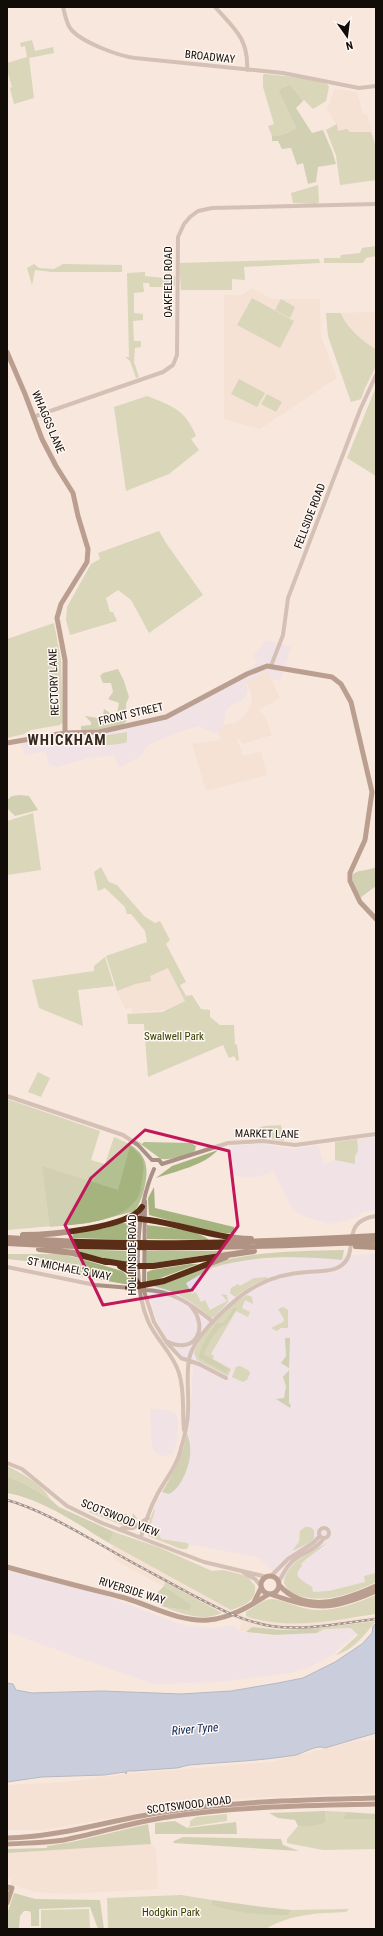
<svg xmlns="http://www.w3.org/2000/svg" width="383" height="1936" font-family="'Roboto Condensed',sans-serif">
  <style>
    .commercial { fill: #e8dcf0 }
    .built { fill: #f3dbcc }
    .green { fill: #b3c091 }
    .forest { fill: #a5b47f }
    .water { fill: #91addc; stroke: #6b7d9d }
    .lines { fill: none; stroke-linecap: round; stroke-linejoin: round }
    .minor { stroke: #a99186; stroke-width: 4 }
    .major { stroke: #704834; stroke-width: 5 }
    .highway { stroke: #5a2e16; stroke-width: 6 }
    .rail-casing { stroke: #362e2a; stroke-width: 2.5 }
    .rail { stroke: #fef7f2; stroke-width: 1; stroke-dasharray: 3; stroke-linecap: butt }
    .marked { fill: none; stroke: #c2185b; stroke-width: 3; stroke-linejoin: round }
    .labels { text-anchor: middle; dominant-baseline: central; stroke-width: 3; stroke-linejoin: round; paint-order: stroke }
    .street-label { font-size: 11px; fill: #120c09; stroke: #fef7f2 }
    .park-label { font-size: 11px; fill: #344000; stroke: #fef7f2 }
    .water-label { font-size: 12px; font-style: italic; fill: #07265d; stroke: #fef7f2 }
    .district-label { font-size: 15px; font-weight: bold; letter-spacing: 1px; fill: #362921; stroke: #fef7f2 }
  </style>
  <rect width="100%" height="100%" fill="#f8e7dd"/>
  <path class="commercial" d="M266,640L291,647L280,681L272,679L269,674L245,683L248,689L246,697L226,709L222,732L215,733L198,726L176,733L150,744L139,757L119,768L114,755L89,758L57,767L49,764L45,751L25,755L21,743L58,737H83L163,720L230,682L257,663L253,656Z
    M376,1137V1210L363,1212L357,1217L331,1224L303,1216L293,1210L273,1171L258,1177L231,1176L229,1146L261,1144L294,1149L318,1145L324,1164L335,1160V1142Z
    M376,1254V1579L324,1595L294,1591L258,1557L151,1537L149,1524L157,1501L181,1465L188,1442L193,1369L166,1338L152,1309L150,1288L231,1261Z
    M150,1409L167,1410L174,1412L178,1419L177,1441L173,1454L163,1456L156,1453L152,1447Z
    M7,1571L101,1594L185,1626L216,1628L232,1625L241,1632L272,1636L351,1628L357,1633L333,1654L320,1662L307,1668L289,1673L219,1682L153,1684L7,1632Z"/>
  <path class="built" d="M334,89L357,92L363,114H367L376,147V180L340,185L336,155L326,130L336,124L326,108L330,103Z
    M251,288L272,299H320L321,336L337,378L260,429L224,419V295H242Z
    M376,312V366L365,388L361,399L351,402L328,336L326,313Z
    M263,671H267L280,698L259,710L265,716L272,735L243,744L239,739L237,738L243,756L261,752L267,775L206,791L192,744L220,740L218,729H222V725L234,723L242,718L252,704L251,692L246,682L264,674Z
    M161,951L185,1001L163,1010L132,1013V1008L125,1009L117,991L106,956Z
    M110,1539L245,1616L346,1615L350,1619L376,1616V1620L365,1625L329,1630L273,1634L240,1631L241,1621L217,1610L202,1607L114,1560Z
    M376,1740V1793L245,1798L151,1811L43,1830H7V1785L66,1782L126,1774L270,1762L356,1741Z
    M151,1844L156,1849L158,1889L65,1894L36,1892L11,1885V1879L7,1878V1853Z"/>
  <path class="green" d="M32,40L35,51L53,47L54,53L29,58L34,98L14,104L10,88L12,87L7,70V63L27,57L25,46L21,47L20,43Z
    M265,74L303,78L327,84L329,87L326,101L313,109L304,100L303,101L290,84L278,90L296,128L282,135L272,136L268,126L274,124L263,87V75Z
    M337,124L338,131L347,129L350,132H371L376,147V180L340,185L336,155L326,130Z
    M318,185L319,202L316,204L293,203L291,193Z
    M376,246V256L366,258L363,263H324V258H340L341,255L360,253L362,248Z
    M319,259L320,263L244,267L245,280L232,279V290H181L179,263Z
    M34,264L39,268L54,269L63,264L122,265V272H52L35,270L32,285L27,268Z
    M145,272V276L164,278L175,276V286L172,287H150L149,283H143L144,292L134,293V313L143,314V320L133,321L134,341H141V347L135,348L134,362L139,377L136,378L130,361L125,357H129L127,273Z
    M252,298L294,321L280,348L237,325Z
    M281,299L295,307L290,318L275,310Z
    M326,313H341C345,326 364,343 376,349V366L365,388L361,399L351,402L328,336Z
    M239,379L265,393L257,407L231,394Z
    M376,387V476L347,458Z
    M267,394L282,402L276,412L261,404Z
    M147,396C172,406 185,409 196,436L191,439L199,450L169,474L126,491L114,407Z
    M159,531L166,543L203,595L149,633L131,600L118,590L106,598L110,612H113L117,621L70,635L66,620L67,607L91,564L100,559L98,553Z
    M54,623L61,660L63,722L60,725L31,730L24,734L7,738V639Z
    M127,732V742C120,745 109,744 101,746L90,738Z
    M33,813L41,870L7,875V821Z
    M101,867L109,882L117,885L144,916L155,923L160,921L170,940L166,944L186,982L180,985L186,996L192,995L201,1009L210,1010V1017L220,1025H234L235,1044L237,1045L239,1060L237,1061L234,1056L229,1058L223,1045L148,1077L144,1024H128L127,1014L162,1012L185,1001L168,968L150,976L151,981L135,984L117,991L106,956L147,942L145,931L131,914H127L125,907L105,888L98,891L94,872Z
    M105,957L114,986L78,990L83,1026L39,1008L32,980L94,971V966Z
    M38,1072L50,1078L41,1097L28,1092Z
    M7,1099L100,1131L91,1160L105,1164L114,1137C139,1147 151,1157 145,1185C143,1195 140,1203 135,1211L89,1223L7,1230Z
    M281,1125L284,1141L259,1137L257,1135L244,1136L243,1134L264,1126Z
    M131,1137L142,1144L144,1142L191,1143L196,1146L195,1151C185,1156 172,1160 161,1159Z
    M357,1139L358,1151L355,1156V1164L335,1160V1142Z
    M62,1249L134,1251L135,1263H128Z
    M146,1251H232L146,1264Z
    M210,1264L212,1268L204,1275L203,1273L186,1283L192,1294L196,1292L201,1302L205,1300L210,1310L227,1301L221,1294L227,1295L228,1302L214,1317L211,1318C193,1302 177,1291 153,1286Z
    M267,1277V1279L254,1284L235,1297L230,1293L231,1288L238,1284L240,1286L254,1278Z
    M247,1295L252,1297L253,1304L245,1300L242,1308L250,1312L248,1317L236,1311L211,1354L214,1356L213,1359L231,1369L228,1376L197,1360L194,1353C200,1334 229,1304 247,1295Z
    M283,1307L288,1310V1328H281L277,1331L271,1328L283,1322L284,1319L278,1309Z
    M240,1366L248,1370L250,1373L247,1380L243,1382L232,1377L236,1367Z
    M7,1466C23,1474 42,1484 50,1499L23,1483L7,1476Z
    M154,1509L155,1510L150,1527L152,1531L158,1532L161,1539L187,1543L189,1545L187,1549H181L148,1536L147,1528Z
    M90,1510L98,1511V1514H127V1519L132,1520L133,1513L137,1518L132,1526L127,1527L89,1512Z
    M305,1527H310L314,1530V1538L311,1542L292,1551L299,1542L300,1531Z
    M114,1532L158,1547L212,1571L223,1570L240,1574L248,1577L255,1586C257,1601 243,1606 231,1610L109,1543Z
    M327,1543C317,1552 310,1555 301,1564L302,1566C291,1577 302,1580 312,1587L313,1592L329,1591L365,1582L364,1576L376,1573V1582C350,1594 332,1602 304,1597C295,1596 287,1591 284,1583C285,1563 311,1552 327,1543Z
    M165,1582L222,1613C203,1622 182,1614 164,1607L190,1611L192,1605L164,1586Z
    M376,1595V1614C334,1620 287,1631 246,1616V1612C253,1608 262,1600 271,1599C283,1599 301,1610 316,1610C337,1611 357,1603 376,1595Z
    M376,1621C364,1635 355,1649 336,1655L358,1635L351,1628L324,1629L317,1633L320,1628Z
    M325,1811L347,1812L342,1819H376V1849L323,1850L287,1843V1839L298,1826H314L326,1823Z
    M227,1814V1821L188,1827L190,1825V1821L196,1817Z
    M181,1895L212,1900V1905L288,1915L292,1910L349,1909L346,1912C320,1913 289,1914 266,1929H108L107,1898Z
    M89,1909L90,1929H41V1910Z"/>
  <path class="forest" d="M290,84L303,101L296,108L312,133L323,130L332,151L336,164L318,167L316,182L308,184L303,163L297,165L291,148L282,149L278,141H272V136L282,135L296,128L278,90Z
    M118,669L124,681L129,697L126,704L127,721C117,731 94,731 81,730V726L91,725V722L85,716L98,718L103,715L104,709L110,713L117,714L119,703L108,699L113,692L111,683H103L100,676L103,673Z
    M19,795L29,796L38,810L15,816L7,808V800L12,796Z
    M376,867V886L360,898L353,885V874C360,869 368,871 376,867Z
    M130,1146C145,1158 145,1161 142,1180C141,1184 141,1191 139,1195C126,1223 77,1224 50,1227L42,1166L118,1190Z
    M218,1150C203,1166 176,1171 156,1178L172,1166Z
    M154,1187L155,1208L234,1227V1234L208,1231L149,1215L148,1198Z
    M122,1223L136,1224L135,1240L72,1238L73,1233L106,1228Z
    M147,1225C163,1227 197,1229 209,1240L147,1239Z
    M344,1250L342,1260C299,1256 253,1255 212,1268L210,1264C253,1251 299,1251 344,1250Z
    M7,1254H61L82,1259L122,1271L130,1278L132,1284H124L73,1275V1266L7,1259Z
    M190,1264H198L147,1283V1272L152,1270Z
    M234,1308L237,1309L225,1325L219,1328L212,1338L203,1354L229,1369L226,1373L199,1358C200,1346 209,1333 217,1323H224Z
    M285,1338H290L289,1368L281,1363L286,1356Z
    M289,1370V1404H291L290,1408L276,1399L284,1398L286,1386L283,1377Z
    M187,1433C188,1437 190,1442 190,1446C192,1461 183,1487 169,1494L162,1492C174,1472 183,1456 187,1433Z
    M7,1476L23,1483L50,1499L59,1507L114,1532L109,1543C77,1524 43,1499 7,1493Z
    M164,1586L192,1605L190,1611L164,1607L154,1602L155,1595Z
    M252,1627L282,1630L320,1628L317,1633L274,1635L246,1632Z
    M325,1811L326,1823L314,1826H298L295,1820L278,1818L269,1813Z
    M347,1812L376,1814V1819H342Z
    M175,1821L187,1828L236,1822L237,1834H155V1823Z
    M148,1824L151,1844L7,1853V1849L47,1848V1846L72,1842Z
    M183,1837L281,1839L283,1845L299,1851L173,1843L174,1841Z
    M14,1893L35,1899L100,1900L104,1929H98L90,1907L39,1909V1926H31V1913L29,1911H24L20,1916L19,1928H7V1914Z
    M212,1900L263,1907L292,1910L288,1915C261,1915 237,1913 212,1905Z"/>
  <path class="water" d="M376,1623V1733L325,1748C318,1744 303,1753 296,1755C260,1761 225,1762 189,1765L177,1768L133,1771H127L126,1774L125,1772L104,1775L42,1777L7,1782V1683L13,1684L16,1690L32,1693L102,1691L181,1694L231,1691L278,1683L303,1678L335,1662L362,1644L372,1633L373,1626Z"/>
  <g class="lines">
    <path class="minor" d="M63,7C65,14 66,22 70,28C80,42 119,56 135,58L283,73L359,88L376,86
      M215,7C234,28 249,39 247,70
      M33,417L163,372L173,365L177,355L178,237L184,224L190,217L198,211L212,208L376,204
      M271,666L283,635L288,598L360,410L376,375
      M7,1096L123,1135L138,1145L152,1160
      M152,1160H159L162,1164
      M162,1164L228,1143L263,1141L295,1145L376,1134
      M154,1169C137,1207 131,1282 148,1321C156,1340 173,1353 179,1373C185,1391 182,1411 184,1430
      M145,1201L144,1291L154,1322L167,1343L181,1358L199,1364L226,1378
      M7,1267L95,1285L131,1288
      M143,1290C172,1290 191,1304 213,1322
      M166,1341C194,1356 211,1329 190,1305
      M7,1463L22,1469L67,1506L102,1523L204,1562L267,1577
      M319 1533a5 5 0 1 1 10 0a5 5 0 1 1-10 0Z
      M122,1528H133L148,1518
      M141,1537C145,1524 149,1510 156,1497C163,1482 176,1469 180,1452C184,1439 188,1424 188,1411C189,1394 186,1376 189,1359C194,1335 236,1296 258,1285C273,1277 290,1273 307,1272C317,1271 328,1272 337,1268C364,1255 336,1222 376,1216
      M244,1573L255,1579L261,1586
      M271,1576L288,1559L313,1543L320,1536
      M278,1583C284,1573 287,1564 298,1557C307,1551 318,1548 324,1538"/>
    <path class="major" d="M7,352L25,394L42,439L56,466L73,493L78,516L88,549L87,562L61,604L57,618L65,660V733
      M7,743L65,733L99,732L166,717L247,674L267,666L332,677L341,684L351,702L372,792L365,840L350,873V881L360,902L376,919
      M7,1567C46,1578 86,1588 125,1598C152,1606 179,1622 208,1620C231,1618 250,1606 269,1594
      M261 1585a9 9 0 1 1 18 0a9 9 0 1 1-18 0Z
      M279,1585C306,1615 345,1600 376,1586
      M270,1594C316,1610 331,1611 376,1591
      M254,1602L261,1588
      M7,1838C63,1837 116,1818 171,1811C239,1801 307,1800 376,1798
      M7,1844C26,1843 45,1843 64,1840C99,1833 133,1822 168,1817C237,1806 306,1806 376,1804
      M7,1887L12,1888L7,1903"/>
    <path class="highway" d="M128,1218C135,1217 142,1220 149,1220C183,1225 216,1238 251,1239
      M23,1235C48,1235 129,1228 142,1207
      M7,1238C130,1247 253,1243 376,1236
      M7,1243C130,1250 253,1248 376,1241
      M356,1246L376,1247
      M39,1249L73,1253L106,1262
      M104,1261L135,1266H153L254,1251
      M120,1266L131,1272L139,1286
      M128,1288L164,1281L226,1257"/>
    <defs>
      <path id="rail" d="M7,1500C42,1510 74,1530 105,1547C132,1563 160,1577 187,1592C214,1606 240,1621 271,1626C305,1631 342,1623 376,1619"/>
    </defs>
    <use href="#rail" class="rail-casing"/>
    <use href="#rail" class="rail"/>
  </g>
  <path d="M0 0H383V1936H0ZM145,1130L229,1151L238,1226L192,1290L103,1305L65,1225L91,1178Z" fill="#f8e7dd" fill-opacity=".55" fill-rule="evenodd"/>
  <path class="marked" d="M145,1130L229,1151L238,1226L192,1290L103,1305L65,1225L91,1178Z"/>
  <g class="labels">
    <g class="street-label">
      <text transform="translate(210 57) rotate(6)">BROADWAY</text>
      <text transform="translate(168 282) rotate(-90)">OAKFIELD ROAD</text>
      <text transform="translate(48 422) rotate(67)">WHAGGS LANE</text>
      <text transform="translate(310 516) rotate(-69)">FELLSIDE ROAD</text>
      <text transform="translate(54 682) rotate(-92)">RECTORY LANE</text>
      <text transform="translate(131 714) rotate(-13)">FRONT STREET</text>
      <text transform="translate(267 1134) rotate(1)">MARKET LANE</text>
      <text transform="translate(132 1255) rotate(-90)">HOLLINSIDE ROAD</text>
      <text transform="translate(69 1269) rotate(11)">ST MICHAEL'S WAY</text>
      <text transform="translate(120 1518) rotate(22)">SCOTSWOOD VIEW</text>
      <text transform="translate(132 1591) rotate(17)">RIVERSIDE WAY</text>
      <text transform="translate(189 1805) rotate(-7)">SCOTSWOOD ROAD</text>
    </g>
    <g class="park-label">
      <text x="174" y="1036">Swalwell Park</text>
      <text x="171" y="1912">Hodgkin Park</text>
    </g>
    <g class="water-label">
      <text transform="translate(195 1729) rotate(-5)">River Tyne</text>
    </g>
    <g class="district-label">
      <text x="67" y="740">WHICKHAM</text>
    </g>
  </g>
  <rect width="383" height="1936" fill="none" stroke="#120c09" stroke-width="16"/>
  <g transform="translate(347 36) rotate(166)" stroke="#fef7f2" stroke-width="3" paint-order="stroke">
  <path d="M0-3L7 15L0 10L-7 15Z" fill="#120c09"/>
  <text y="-6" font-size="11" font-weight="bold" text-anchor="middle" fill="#120c09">N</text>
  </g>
</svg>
